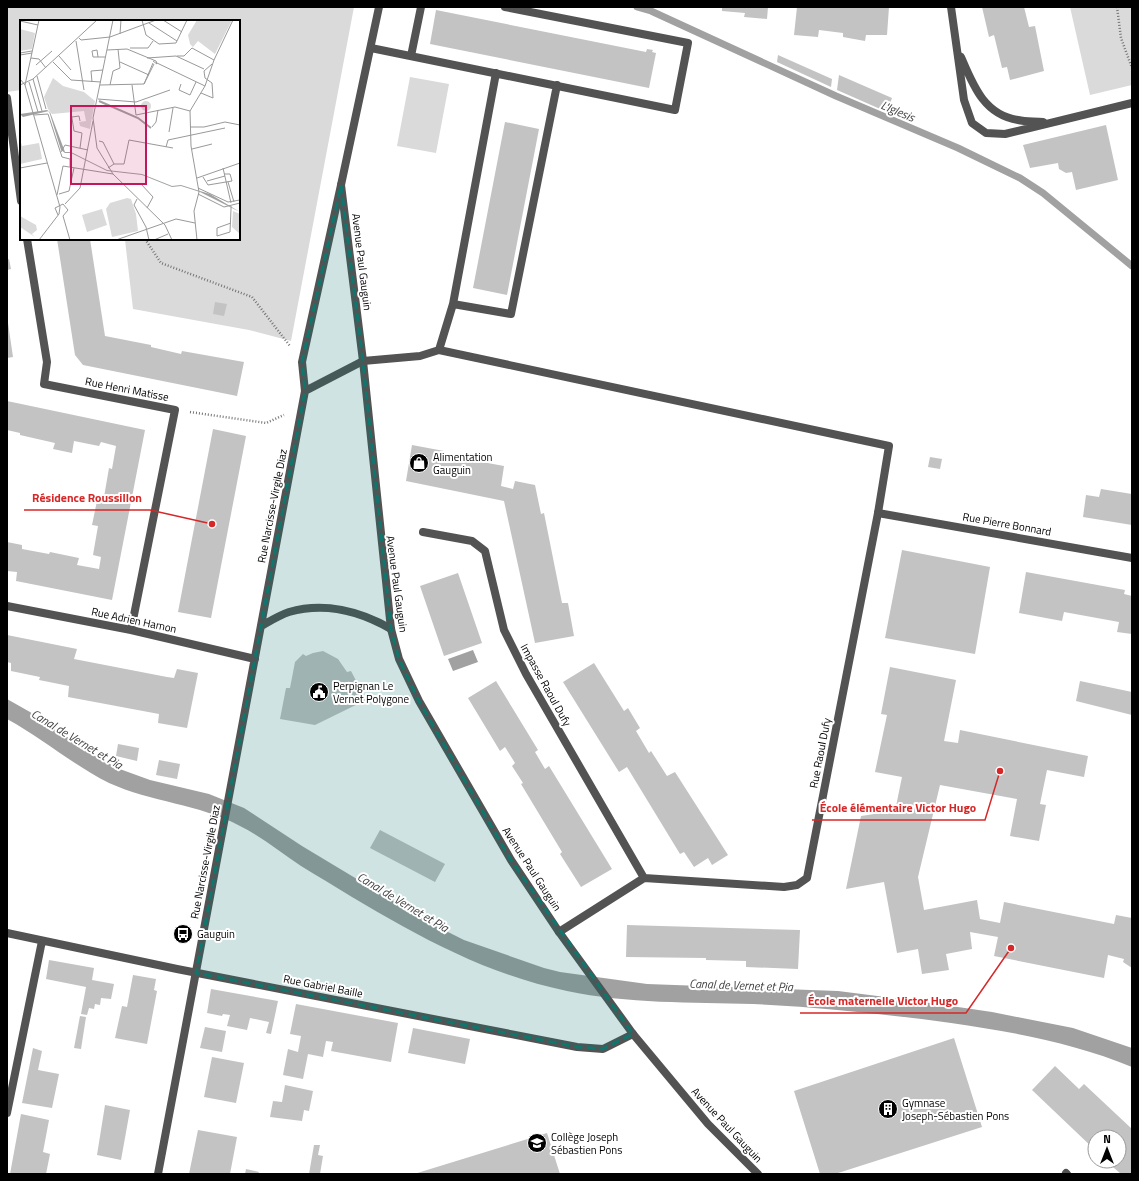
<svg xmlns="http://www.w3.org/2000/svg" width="1139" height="1181" font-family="'Titillium Web',sans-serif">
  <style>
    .green { fill: #dadada }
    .water { fill: #a1a1a1 }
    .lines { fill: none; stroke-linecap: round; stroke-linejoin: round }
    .stream { stroke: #a1a1a1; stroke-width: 7 }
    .building { fill: #c3c3c3 }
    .path { stroke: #757575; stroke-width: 2.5; stroke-dasharray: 1 2; stroke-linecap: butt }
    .service { stroke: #535353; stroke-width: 8 }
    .minor { stroke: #535353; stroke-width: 8 }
    .tertiary { stroke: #535353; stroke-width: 8 }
    .marked { fill: #0f766e; fill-opacity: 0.2; stroke: #0f766e; stroke-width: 3; stroke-dasharray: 8 5; stroke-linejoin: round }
    .labels { text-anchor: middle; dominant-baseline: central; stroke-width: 4; stroke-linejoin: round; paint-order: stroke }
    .street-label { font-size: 11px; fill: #000; stroke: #fff }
    .poi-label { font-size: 11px; fill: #000; stroke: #fff; text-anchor: start }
    .water-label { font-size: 12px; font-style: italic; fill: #424242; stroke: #fff }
    .inset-river { fill: none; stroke: #a1a1a1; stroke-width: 2 }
    .inset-road { fill: none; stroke: #999; stroke-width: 1 }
    .view { fill: #c2185b; fill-opacity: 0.15; stroke: #c2185b; stroke-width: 2 }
    .inset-edge { fill: none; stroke: #000; stroke-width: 2 }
    .leader { fill: none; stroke: #d62828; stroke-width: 1.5 }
    .callout-dot { fill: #d62828; stroke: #fff; stroke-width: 1.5 }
    .callout-label { font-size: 12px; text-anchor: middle; font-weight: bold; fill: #d62828; stroke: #fff; stroke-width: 4; stroke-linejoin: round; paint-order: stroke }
  </style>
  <rect width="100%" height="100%" fill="#fff"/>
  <path class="green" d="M7,7H354L291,341L249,330L133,309L125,240L239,239V21H21V90L7,92Z
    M1070,7H1132V85L1090,95Z
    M410,77L449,84L436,153L397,146Z"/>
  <path class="water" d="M473,650L478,662L453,671L448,659Z
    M7,699L30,712L94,755L117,768L150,780L209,794L244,808L302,846L430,923L464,940L544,968L560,972L647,984L838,991L917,1001L992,1012L1073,1028L1132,1048V1067C1074,1043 1013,1032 951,1023C885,1014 819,1007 753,1004C691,1002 628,1004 567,991C469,971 385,917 301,866C281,853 262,837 240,826C199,804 151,802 109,783C73,765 42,738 7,719Z"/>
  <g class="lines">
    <path class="stream" d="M637,7L651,11L836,96L958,148L1020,178L1043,193L1132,266"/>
  </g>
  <path class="building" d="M722,7H768L767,19L744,17L745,13L722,11Z
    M797,7H889L887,35H866L865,41L843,37V33L819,30L818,37L794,35Z
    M982,7H1024L1029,27L1035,26L1044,71L1010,80L1007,67L1002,68L994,35L989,37Z
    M436,10L646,52L647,49L653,50L652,52L656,53L649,88L430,44Z
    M778,55L832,79L831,87L777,62Z
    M839,75L892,98L887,112L837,90Z
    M505,122L539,129L507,295L473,288Z
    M1106,125L1118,180L1076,190L1072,172L1066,173L1059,169L1058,163L1030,168L1023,145Z
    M57,239H90L105,336L151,345V347L181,354L182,351L244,362L237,396L83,365L75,355Z
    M9,259L11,269L7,270V260Z
    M215,302L227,304L224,316L213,314Z
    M7,316L13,357L7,358Z
    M7,401L145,430L112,600L16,581L17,572L7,571V542L22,545V549L49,554L50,552L79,558L77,565L99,569L101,557L93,555L98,526L92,525L98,496L104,497L109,468L112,469L116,446L101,442L99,446L74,441L72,453L53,449L55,443L20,435V433L7,430Z
    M213,429L246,436L211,618L178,612Z
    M412,445L444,451V455L504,466L501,486L513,489L515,481L535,485L541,514L544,513L562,603H568L574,636L535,643L504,501L406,481Z
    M930,457L942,459L940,469L928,467Z
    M1101,489L1132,494V525L1083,517L1086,495L1099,497Z
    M902,550L990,567L975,654L885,638Z
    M1026,572L1125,590L1124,594L1132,596V634L1117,632L1119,622L1064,612L1062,621L1019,613Z
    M458,573L482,643L444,656L420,586Z
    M7,635L77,649L74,659L167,677L174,678L177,669L198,673L187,728L158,723L159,714L68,697L69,686L39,680L40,677L11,671V663L7,662Z
    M323,651L338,659L347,672L351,671L366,700L315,725L280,719L286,688H290L295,662L303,654L306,656L313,653Z
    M594,663L624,711L628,708L640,728L636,731L649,753L651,751L667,776L675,772L728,855L712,865L708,858L694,867L684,852L680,854L627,767L619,772L563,682Z
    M890,667L956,680L944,741L958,743L960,730L1088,756L1084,777L1047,770L1040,804L1046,805L1039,841L1010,836L1017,799L940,785L918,877L924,910L977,900L980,919L1000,923L1004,902L1114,924L1116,915L1132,918V968L1123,962L1124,959L1108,955L1104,978L994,956L998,937L970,932L972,949L946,954L949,970L922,974L918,949L897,953L884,882L846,889L861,816L895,811L902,777L875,772L887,715L881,714Z
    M496,681L538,750L535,752L545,769L549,766L612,869L581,887L560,854L562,852L521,784L523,783L512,766L515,763L505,747L500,751L468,698Z
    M1080,681L1132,692V715L1076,701Z
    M118,744L139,748L137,761L116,756Z
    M159,760L180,764L177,779L156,775Z
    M380,830L445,864L435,882L370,848Z
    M627,925L800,930L798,969L746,967V961L706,960V958L626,957Z
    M49,960L94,968L92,980L114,984L111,999L101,998L100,1005L95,1004L94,1009L89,1008L87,1015L81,1014L86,987L46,979Z
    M133,975L156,979L154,990L157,991L147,1044L115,1038L122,1006L127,1007Z
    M211,989L278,1001L271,1034L266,1033L269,1022L250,1018L247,1030L227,1026L230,1015L223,1014L222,1016L207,1013Z
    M296,1004L398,1023L391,1062L331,1051L333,1042L326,1041L323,1057L308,1054L303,1079L283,1075L288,1049L298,1052L301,1036L290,1034Z
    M80,1016L86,1017L81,1049L74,1048Z
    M205,1027L226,1031L222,1052L200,1048Z
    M413,1028L470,1039L465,1064L408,1053Z
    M954,1038L982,1127L835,1174H820L794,1091Z
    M33,1048L42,1051L38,1070L59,1074L52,1108L22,1103Z
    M212,1057L244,1063L236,1103L204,1097Z
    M1055,1066L1079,1089L1084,1084L1132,1129V1174H1121L1106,1161H1119V1137H1095V1150L1032,1090Z
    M285,1085L313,1091L309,1111L304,1110L302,1121L270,1117L273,1101L282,1102Z
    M105,1105L130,1110L121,1160L97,1155Z
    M21,1114L49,1120L43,1152L50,1154L46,1174H10Z
    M198,1130L237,1137L230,1174H189Z
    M547,1133L560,1174H414Z
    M314,1145H320L318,1155L323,1156L320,1174H309Z
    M246,1169L259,1172L258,1174H245Z"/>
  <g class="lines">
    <path class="path" d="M1117,7L1121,38L1132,68
      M145,239L161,263L252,297L290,346
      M190,412L266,423L284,415"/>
    <path class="service" d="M371,48L675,110L688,43L505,7
      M411,56L421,7
      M453,304L511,314L557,85
      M439,350L453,304L496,73
      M363,361L420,356L439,350L889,446L878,513"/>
    <path class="minor" d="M951,7L964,100L972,123L986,133L1005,134L1132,103
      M961,57C973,85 984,115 1018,120C1026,122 1035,121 1043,122
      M7,98L21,201
      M27,239L47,362L44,384L175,410L131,630
      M305,391L363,361
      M423,532L472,541L485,551L504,630L526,674L644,878
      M7,606L131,630L255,659
      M261,626C270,621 280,615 289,612C324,602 360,611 391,629
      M559,932L644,878L784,887L797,885L807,878L878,513L1132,558
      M7,933L177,969L577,1047L603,1049L633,1034
      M7,1113L42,941
      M1066,1173L1067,1174
      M158,1174L305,391L302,362L341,185"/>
    <path class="tertiary" d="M379,7L341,185L363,361L391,629L399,659L419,701L511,860L559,932L633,1034L708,1124L758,1174"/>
  </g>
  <path class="marked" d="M341,185L363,361L391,629L399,659L419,701L511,860L633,1034L603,1049L577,1047L196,973L305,391L302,362Z"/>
  <defs>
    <symbol id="shop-disc" viewBox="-11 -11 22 22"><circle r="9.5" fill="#000" stroke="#fff"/><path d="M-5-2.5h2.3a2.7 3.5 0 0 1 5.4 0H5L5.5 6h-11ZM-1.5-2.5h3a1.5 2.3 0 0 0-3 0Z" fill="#fff"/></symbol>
    <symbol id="civic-disc" viewBox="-11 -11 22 22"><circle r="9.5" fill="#000" stroke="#fff"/><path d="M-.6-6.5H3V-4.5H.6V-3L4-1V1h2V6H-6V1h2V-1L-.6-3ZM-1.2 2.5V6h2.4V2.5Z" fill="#fff"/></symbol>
    <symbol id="bus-disc" viewBox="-11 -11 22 22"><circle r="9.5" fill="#000" stroke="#fff"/><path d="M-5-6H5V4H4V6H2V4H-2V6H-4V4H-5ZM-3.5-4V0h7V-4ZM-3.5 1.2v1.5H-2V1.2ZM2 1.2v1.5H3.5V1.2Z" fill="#fff"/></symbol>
    <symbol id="building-disc" viewBox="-11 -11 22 22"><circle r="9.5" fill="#000" stroke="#fff"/><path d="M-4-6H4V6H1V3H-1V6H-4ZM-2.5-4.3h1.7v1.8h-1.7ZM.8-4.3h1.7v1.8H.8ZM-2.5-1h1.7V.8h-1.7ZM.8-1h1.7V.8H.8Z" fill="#fff"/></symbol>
    <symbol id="school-disc" viewBox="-11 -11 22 22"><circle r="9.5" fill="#000" stroke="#fff"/><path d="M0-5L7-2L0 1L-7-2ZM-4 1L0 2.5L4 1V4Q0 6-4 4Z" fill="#fff"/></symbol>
  </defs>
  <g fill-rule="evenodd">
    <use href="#shop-disc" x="408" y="452" width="22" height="22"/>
    <use href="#civic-disc" x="308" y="681" width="22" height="22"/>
    <use href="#bus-disc" x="172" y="923" width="22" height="22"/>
    <use href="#building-disc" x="877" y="1098" width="22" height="22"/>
    <use href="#school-disc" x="526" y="1132" width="22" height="22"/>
  </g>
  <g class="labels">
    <g class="street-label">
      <text transform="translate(362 262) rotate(83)">Avenue Paul Gauguin</text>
      <text transform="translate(127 389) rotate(11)">Rue Henri Matisse</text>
      <text transform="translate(272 506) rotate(-79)">Rue Narcisse-Virgile Diaz</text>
      <text transform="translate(1007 524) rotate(10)">Rue Pierre Bonnard</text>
      <text transform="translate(397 584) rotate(82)">Avenue Paul Gauguin</text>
      <text transform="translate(134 620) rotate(12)">Rue Adrien Hamon</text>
      <text transform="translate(546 685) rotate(61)">Impasse Raoul Dufy</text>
      <text transform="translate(820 753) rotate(-79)">Rue Raoul Dufy</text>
      <text transform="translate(205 862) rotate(-79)">Rue Narcisse-Virgile Diaz</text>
      <text transform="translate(532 869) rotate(57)">Avenue Paul Gauguin</text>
      <text transform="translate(323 986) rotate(11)">Rue Gabriel Baille</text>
      <text transform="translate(727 1125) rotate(47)">Avenue Paul Gauguin</text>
    </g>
    <g class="poi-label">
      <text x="433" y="457">Alimentation<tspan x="433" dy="13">Gauguin</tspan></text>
      <text x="333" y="686">Perpignan Le<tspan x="333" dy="13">Vernet Polygone</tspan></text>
      <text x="197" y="934">Gauguin</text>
      <text x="902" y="1103">Gymnase<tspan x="902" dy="13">Joseph-Sébastien Pons</tspan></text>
      <text x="551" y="1137">Collège Joseph<tspan x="551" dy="13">Sébastien Pons</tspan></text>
    </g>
    <g class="water-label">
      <text transform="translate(898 111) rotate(23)">L'Iglesis</text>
      <text transform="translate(77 739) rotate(31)">Canal de Vernet et Pia</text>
      <text transform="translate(403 902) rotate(31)">Canal de Vernet et Pia</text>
      <text transform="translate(741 985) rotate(2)">Canal de Vernet et Pia</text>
    </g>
  </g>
  <g transform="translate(20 20)">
    <rect width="220" height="220" fill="#fff"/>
    <path d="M177,0H212L195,34L178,21L173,27L170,24L168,15ZM0,9L15,13L12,29L0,31ZM33,58L43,66L64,72L75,81L70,109L60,106L59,102L66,101L64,91L32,94L28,89L24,77ZM121 86a5 5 0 1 1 10 0a5 5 0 1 1-10 0ZM0,119L2,126L19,123L22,139L0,144ZM107,178L111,179L116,194L118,211L92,217L86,189L90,183ZM82,189L87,205L67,212L62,195ZM213,191L220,194V214L212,207ZM0,196L16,205L17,210L12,214L15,217L0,207Z" fill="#dadada"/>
    <path d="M27,90L30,92L45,132H51L87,150L122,154L152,166L161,165L180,171L190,174L220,192L180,172L161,166L152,167L122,155L87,151L51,133H45L41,130L29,91L3,97L0,94Z" fill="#a1a1a1"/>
    <path class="inset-river" d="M79,81L118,98L131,108"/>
    <path class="inset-road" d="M93,0L73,98L77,128L93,154L145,205L152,220M122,0L126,15L139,24L156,23L167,0M143,0L162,12M0,1L18,5M129,3L157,21M100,14L101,0M59,18L61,20L90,17L136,0M56,21L64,70M110,28H128L133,21M87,30L107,29L136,41L137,44L133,41M0,33L12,31M0,35L12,33M39,36L51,50M157,36H164L172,28L194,40M78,37L77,30L72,31L73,37H85M11,38L19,39L26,48M127,38L156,36L184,49M33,42L51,60L81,62M100,42L129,55M137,43L185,66M16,45L32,31M17,56L26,89M0,59L5,65L40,187L39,194L19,220M13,59L22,91M9,62L18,92M72,62L71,51L83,50M124,64L133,43M124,64L134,44M161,64L159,70L170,75L176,62M0,65L13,59L77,0M5,65L19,0M80,65L124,64M90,65L93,51L100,48L98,29M112,65L116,95L155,87L170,91M181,73L193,78L192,63L185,58L184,51L192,44M78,79L116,82L150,70M51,92L54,111L62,113L60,128M14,95L28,94L42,137L50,139V147M52,97L59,96L60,101M132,107L136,102L138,90M170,107H184L205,102L220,105M149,112L153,88M79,121L83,122L94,144M146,127L148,120L205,108M172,129L192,124M41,132L45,125L68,130M0,148L27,143M88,148L94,144H104L109,120L153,128M203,148L211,183M183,157L188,165L212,161L210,154H204M177,158L220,143M187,161L205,156M208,162L214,182M121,164L133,177L127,188M178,168L208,182L220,180M39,174L49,171L54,148M178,174L204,187L220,183M37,175L43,146L93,154M117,179L114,185L126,207L129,220M45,184L60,168L73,101M38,195L35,188L43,184L48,190L43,196M43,196L50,220M211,203L197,208V216L210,212L211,189V186M96,220L156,199L175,203M134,220L148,214M177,220L174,191L179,172L171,126L170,91L185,66L194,40L213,0"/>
    <path class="view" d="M51,86H126V164H51Z"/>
    <rect width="220" height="220" class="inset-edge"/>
  </g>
  <path class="leader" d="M212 524L150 510H24M1000 771L985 820H812M1011 948L966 1013H800"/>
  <g class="callout-dot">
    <circle cx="212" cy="524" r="4"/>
    <circle cx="1000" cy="771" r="4"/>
    <circle cx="1011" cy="948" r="4"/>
  </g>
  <g class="callout-label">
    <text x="87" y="502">Résidence Roussillon</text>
    <text x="898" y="812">École élémentaire Victor Hugo</text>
    <text x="883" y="1005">École maternelle Victor Hugo</text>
  </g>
  <rect width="1139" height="1181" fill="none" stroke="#000000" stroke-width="16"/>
  <g transform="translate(1107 1149)"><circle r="19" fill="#ffffff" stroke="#999999"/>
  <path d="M0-3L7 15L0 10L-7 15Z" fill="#000000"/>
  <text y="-6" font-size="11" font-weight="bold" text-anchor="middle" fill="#000000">N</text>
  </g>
</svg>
